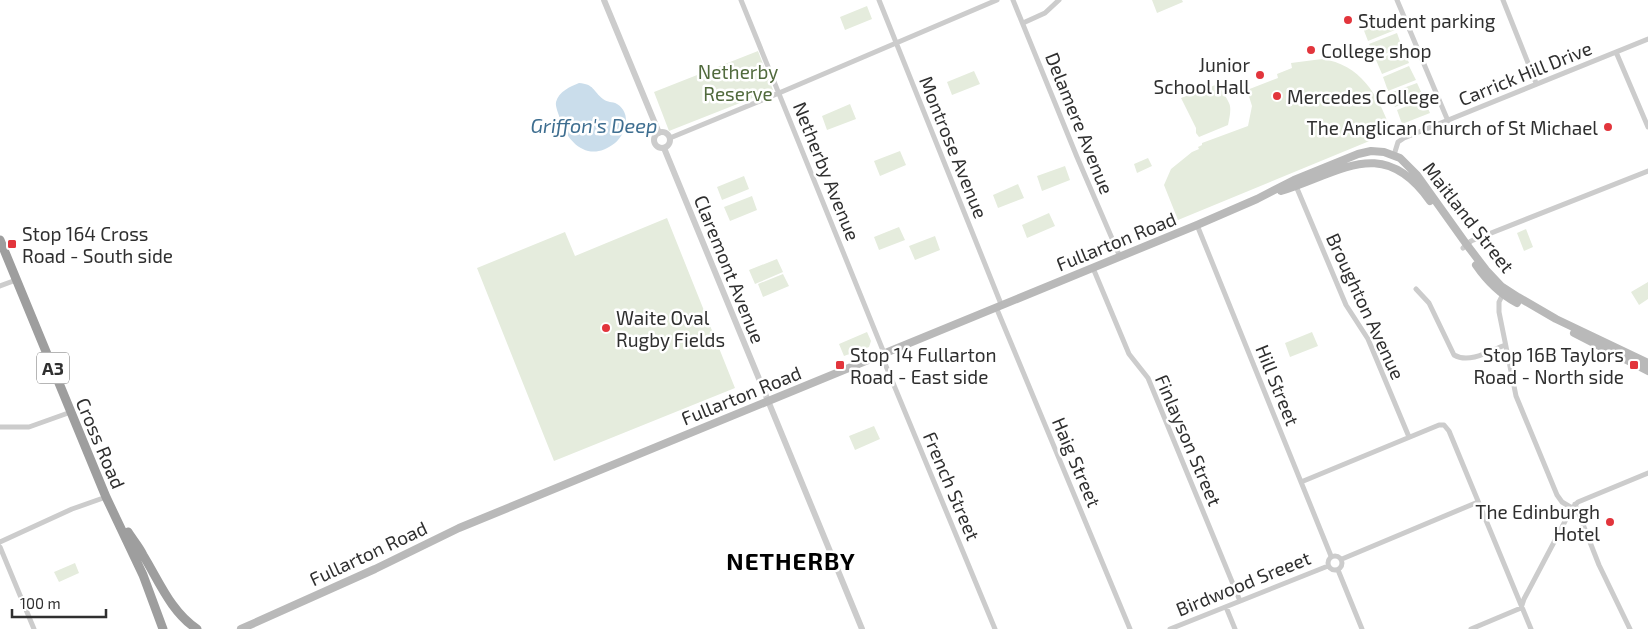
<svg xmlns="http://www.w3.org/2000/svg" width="1648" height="629" font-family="'Exo 2',sans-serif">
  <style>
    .green { fill: #e5ecdd }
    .water { fill: #caddeb }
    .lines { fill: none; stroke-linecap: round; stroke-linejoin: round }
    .minor { stroke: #ccc; stroke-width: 5 }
    .tertiary { stroke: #ccc; stroke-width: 6 }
    .secondary { stroke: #b9b9b9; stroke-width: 8 }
    .trunk { stroke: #9e9e9e; stroke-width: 9 }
    .poi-dot { fill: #e2353c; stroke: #fff; stroke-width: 2 }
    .labels { text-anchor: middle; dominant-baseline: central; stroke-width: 5; stroke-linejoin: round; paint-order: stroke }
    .shield { fill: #fff; stroke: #6d6d6d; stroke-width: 1 }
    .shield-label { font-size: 18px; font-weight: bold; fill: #2f2f2f }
    .poi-label { font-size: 19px; fill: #2f2f2f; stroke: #fff; text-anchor: start }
    .park-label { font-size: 19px; fill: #516a3d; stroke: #fff }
    .street-label { font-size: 19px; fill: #2f2f2f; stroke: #fff }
    .water-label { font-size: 20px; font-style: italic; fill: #3e6e90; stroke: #fff }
    .district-label { font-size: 24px; font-weight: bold; letter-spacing: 1px; fill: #000; stroke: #fff }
  </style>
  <rect width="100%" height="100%" fill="#fff"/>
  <path class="green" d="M1152,0H1182L1183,2L1157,13Z
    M867,6L872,19L845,30L840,17Z
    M1390,17L1395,30L1368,41L1363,28Z
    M1397,33L1402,47L1375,58L1369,44Z
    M1402,50H1404L1409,63L1382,74L1376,60Z
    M758,51L773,90L669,131L654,92Z
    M1322,59C1360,64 1378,95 1390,128L1382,131L1384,135L1178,220L1164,185L1171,169L1192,152L1199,149L1198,147L1202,145V143L1248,126L1252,106L1247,90L1278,78L1277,74L1292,68L1291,63Z
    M1409,66L1416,80L1388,91L1383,77Z
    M974,71L980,84L952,95L947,82Z
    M1417,83L1423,96L1395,107L1390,93Z
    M1218,84C1221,91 1226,96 1229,103C1232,109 1229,119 1228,125L1199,137L1196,133V128L1181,98Z
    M1424,99L1430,113L1402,124L1397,110Z
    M850,104L856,119L827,130L822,116Z
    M900,151L906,165L880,176L874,161Z
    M1148,158L1152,166L1137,173L1134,164Z
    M1065,166L1070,180L1042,191L1037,176Z
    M744,176L749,189L722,200L717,187Z
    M1018,184L1024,198L998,208L993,195Z
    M752,196L757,210L730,221L724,207Z
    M1049,213L1055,226L1027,238L1022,225Z
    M667,218L735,388L554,461L477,268L565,232L575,256Z
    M899,227L905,240L879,250L874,237Z
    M1526,229L1533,247L1524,251L1517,233Z
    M935,236L940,250L915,260L909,246Z
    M777,259L783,272L755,284L749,270Z
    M783,274L789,286L763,297L758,284Z
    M1648,282V299L1639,305L1631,292Z
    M867,332L871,341L869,347L844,356L839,344Z
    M1312,332L1318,346L1290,357L1285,343Z
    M874,426L880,439L855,450L849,436Z
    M75,563L79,573L59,582L54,572Z"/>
  <path class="water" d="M579,83C594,84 593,91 603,99C608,103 612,101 617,104C632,113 626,134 615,143C590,163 569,145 560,120C559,114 555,107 556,102C559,91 570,87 579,83Z"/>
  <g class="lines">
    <path class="minor" d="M741,0L884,353
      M879,0L1001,304
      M1013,0L1077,157L1120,257
      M1397,0L1448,121
      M1503,0L1536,83
      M1023,23L1045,13L1059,0
      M1616,52L1648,127
      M670,138L779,93L997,0
      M1394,155L1398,142L1404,138L1648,39
      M1296,186L1346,305L1368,339L1409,437
      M1197,225L1331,556
      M1463,248L1471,241L1648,171
      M1093,268L1129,354L1148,378L1240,601
      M0,286L16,280
      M1416,289L1429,303L1454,355C1469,364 1490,351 1505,345
      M1503,294L1499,302V312L1516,396L1557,495L1562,502L1572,508
      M996,307L1130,629
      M881,354L995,629
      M0,427H29L71,412
      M1301,482L1439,425H1444L1449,431L1531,629
      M1575,504L1599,565L1630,629
      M0,542L72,509L106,497
      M0,547L34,629
      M1328 563a7 7 0 1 1 14 0a7 7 0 1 1-14 0Z
      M1342,559L1478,502
      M1338,570L1362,629
      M1226,607L1235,629
      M1170,629L1328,566
      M1471,629L1521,608L1524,599L1572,508L1578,502L1648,473"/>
    <path class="tertiary" d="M604,0L659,133
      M654 140a8 8 0 1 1 16 0a8 8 0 1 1-16 0Z
      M664,148L862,629"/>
    <path class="secondary" d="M1281,191C1340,173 1383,134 1430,201
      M1476,265C1487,281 1500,294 1517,303
      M1574,333L1648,371
      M241,629L375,569L459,528L1197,225L1257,199L1294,180L1358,154L1371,151L1384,152L1400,158L1417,175L1467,245L1486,270L1501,286L1518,297L1556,319L1648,363"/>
    <path class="trunk" d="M0,240L106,497L143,575L163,629
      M128,532C133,540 139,547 143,555C159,581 171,612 197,629"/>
  </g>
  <g class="poi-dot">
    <circle cx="1348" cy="20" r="5"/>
    <circle cx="1311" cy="50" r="5"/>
    <circle cx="1260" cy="75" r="5"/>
    <circle cx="1277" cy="96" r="5"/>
    <circle cx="1608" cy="127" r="5"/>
    <rect x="7" y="239" width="10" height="10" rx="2.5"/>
    <circle cx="606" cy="328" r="5"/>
    <rect x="835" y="360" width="10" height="10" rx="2.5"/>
    <rect x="1629" y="360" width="10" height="10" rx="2.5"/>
    <circle cx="1610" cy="522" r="5"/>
  </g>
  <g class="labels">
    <rect class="shield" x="37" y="352.5" width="32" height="31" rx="4"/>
    <g class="shield-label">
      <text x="53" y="368">A3</text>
    </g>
    <g class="poi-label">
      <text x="1358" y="20">Student parking</text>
      <text x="1321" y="50">College shop</text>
      <text x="1250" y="64" text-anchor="end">Junior<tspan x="1250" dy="22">School Hall</tspan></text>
      <text x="1287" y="96">Mercedes College</text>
      <text x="1598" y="127" text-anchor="end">The Anglican Church of St Michael</text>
      <text x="22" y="233">Stop 164 Cross<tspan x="22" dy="22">Road - South side</tspan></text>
      <text x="616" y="317">Waite Oval<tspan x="616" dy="22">Rugby Fields</tspan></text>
      <text x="850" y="354">Stop 14 Fullarton<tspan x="850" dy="22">Road - East side</tspan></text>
      <text x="1624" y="354" text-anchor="end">Stop 16B Taylors<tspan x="1624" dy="22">Road - North side</tspan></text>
      <text x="1600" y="511" text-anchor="end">The Edinburgh<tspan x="1600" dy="22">Hotel</tspan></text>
    </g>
    <g class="park-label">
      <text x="738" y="71">Netherby<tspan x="738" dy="22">Reserve</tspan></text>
    </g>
    <g class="street-label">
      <text transform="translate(1525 73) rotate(-22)">Carrick Hill Drive</text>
      <text transform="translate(1080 123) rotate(68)">Delamere Avenue</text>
      <text transform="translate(954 147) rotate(68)">Montrose Avenue</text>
      <text transform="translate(827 171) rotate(68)">Netherby Avenue</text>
      <text transform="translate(1469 217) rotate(52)">Maitland Street</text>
      <text transform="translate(1116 241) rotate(-22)">Fullarton Road</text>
      <text transform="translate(730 269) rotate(68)">Claremont Avenue</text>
      <text transform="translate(1366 306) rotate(65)">Broughton Avenue</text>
      <text transform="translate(1278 385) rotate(68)">Hill Street</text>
      <text transform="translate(741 395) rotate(-22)">Fullarton Road</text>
      <text transform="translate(1189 440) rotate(67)">Finlayson Street</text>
      <text transform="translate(101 443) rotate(67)">Cross Road</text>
      <text transform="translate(1077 462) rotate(67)">Haig Street</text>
      <text transform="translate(952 486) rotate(67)">French Street</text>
      <text transform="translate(368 553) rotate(-25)">Fullarton Road</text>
      <text transform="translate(1243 583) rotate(-22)">Birdwood Sreeet</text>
    </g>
    <g class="water-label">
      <text x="594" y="125">Griffon's Deep</text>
    </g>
    <g class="district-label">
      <text x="791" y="560">NETHERBY</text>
    </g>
  </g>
  <path d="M12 609v8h94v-8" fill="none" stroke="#2f2f2f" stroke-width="2.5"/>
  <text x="20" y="609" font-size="15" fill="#2f2f2f" stroke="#ffffff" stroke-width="4" paint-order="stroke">100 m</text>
</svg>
